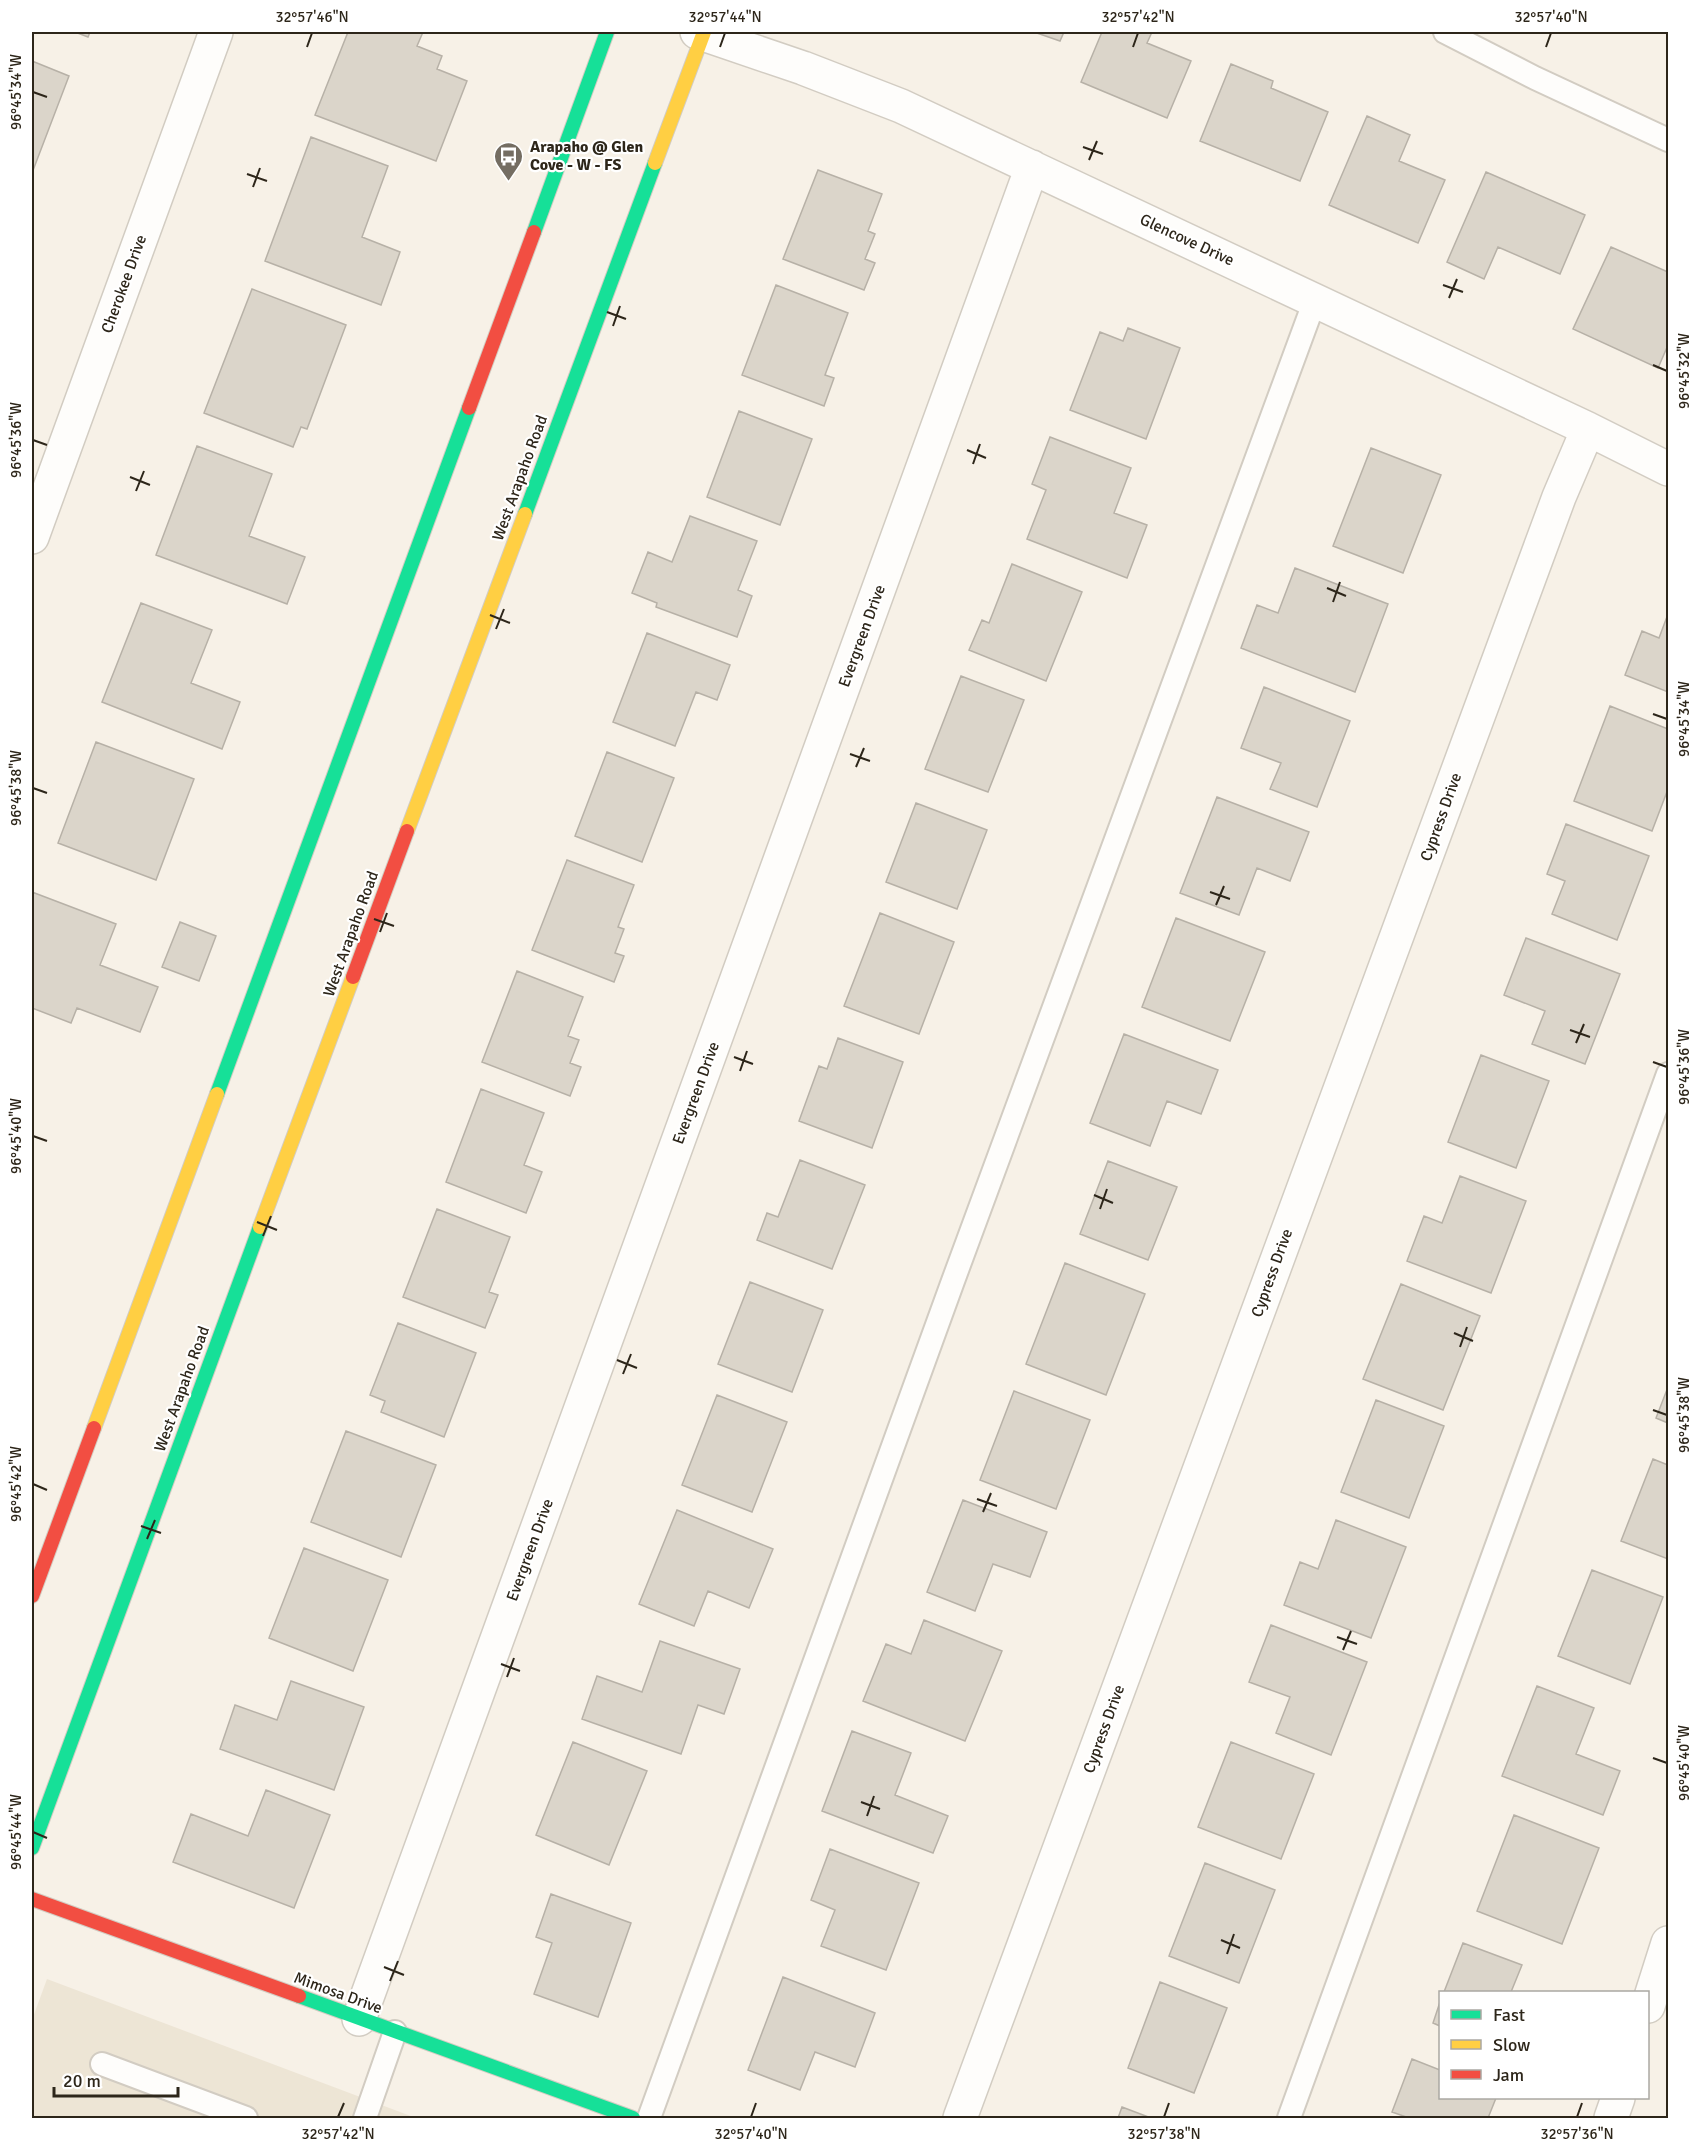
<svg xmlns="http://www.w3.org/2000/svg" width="1700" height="2150" font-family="Signika,sans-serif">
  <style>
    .education { fill: #ede5d5 }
    .building { fill: #dbd5ca; stroke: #b7b1a7; stroke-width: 1.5 }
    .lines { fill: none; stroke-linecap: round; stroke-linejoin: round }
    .lane-casing { stroke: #d2ccc2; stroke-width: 26 }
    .street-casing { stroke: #d2ccc2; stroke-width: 36 }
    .fast-casing { stroke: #d2ccc2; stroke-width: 16 }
    .slow-casing { stroke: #d2ccc2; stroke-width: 16 }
    .jam-casing { stroke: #d2ccc2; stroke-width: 16 }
    .lane { stroke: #fefdfb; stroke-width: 22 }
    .street { stroke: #fefdfb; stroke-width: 33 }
    .fast { stroke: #16e098; stroke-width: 14 }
    .slow { stroke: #ffcf43; stroke-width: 14 }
    .jam { stroke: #f24e42; stroke-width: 14 }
    .ticks { fill: none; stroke: #2d261a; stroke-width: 2 }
    .labels { text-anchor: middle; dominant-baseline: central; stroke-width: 4.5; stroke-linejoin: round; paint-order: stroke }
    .poi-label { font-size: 16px; font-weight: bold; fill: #2d261a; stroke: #fff; text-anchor: start }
    .street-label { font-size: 16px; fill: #2d261a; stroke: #fff }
    .neatline { fill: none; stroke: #2d261a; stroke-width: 2 }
    .ticks-label { font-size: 15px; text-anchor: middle; fill: #2d261a }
  </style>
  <rect width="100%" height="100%" fill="#f7f1e7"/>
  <path class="education" d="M47,1979L416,2118H32V2020Z"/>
  <path class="building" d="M75,32H90L88,37Z
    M348,32H423L417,46L442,56L437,69L467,81L436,161L315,115Z
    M1034,32H1064L1060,41Z
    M1102,32H1152L1147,43L1191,61L1167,118L1081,82Z
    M32,61L69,76L32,173Z
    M1231,64L1273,81L1271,88L1328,112L1300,181L1200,141Z
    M1367,116L1410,135L1399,161L1445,180L1418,243L1329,205Z
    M311,137L388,166L362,237L400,252L381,305L265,261Z
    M818,170L882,194L868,231L875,234L865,259L875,263L864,290L783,259Z
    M1486,172L1585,215L1560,274L1498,247L1484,279L1447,262Z
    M1611,247L1668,272V345L1658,368L1573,329Z
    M776,285L848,313L825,375L834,378L824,406L742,375Z
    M252,289L346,325L307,429L301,427L293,447L204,413Z
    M1128,328L1180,348L1146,439L1070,410L1100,332L1123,341Z
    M739,411L812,439L780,525L707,497Z
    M1050,437L1131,468L1114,513L1147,525L1127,578L1027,539L1046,490L1032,484Z
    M197,446L272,474L249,536L305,557L287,604L156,555Z
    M1371,448L1441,475L1403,573L1333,546Z
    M690,516L757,541L738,590L752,596L737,637L656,607L657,603L632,593L648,552L672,562Z
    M1012,564L1082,592L1046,681L969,650L982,620L989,623Z
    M1295,568L1388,604L1355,692L1241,648L1257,605L1278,613Z
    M141,603L212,630L191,683L240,702L222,749L102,702Z
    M1668,614V692L1625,675L1642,631L1659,638Z
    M647,633L730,665L717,700L696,692L675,746L613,722Z
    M961,676L1024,700L988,792L925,769Z
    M1264,687L1350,721L1317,807L1270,789L1281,763L1241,748Z
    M1610,706L1668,729V789L1652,831L1574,801Z
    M96,742L194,779L156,880L58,843Z
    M607,752L674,778L642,862L575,836Z
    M1217,797L1309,832L1290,881L1257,868L1239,915L1180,893Z
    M916,803L987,830L957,909L886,882Z
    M1566,824L1649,856L1617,940L1552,914L1565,881L1547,874Z
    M567,860L634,885L618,927L624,929L615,953L624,956L614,982L532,950Z
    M32,892L116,924L100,965L158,987L140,1032L77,1008L71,1023L32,1008Z
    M880,913L954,942L919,1034L844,1006Z
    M1176,918L1265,952L1230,1041L1142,1007Z
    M180,922L216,936L199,981L162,967Z
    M1526,938L1620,974L1585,1064L1532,1044L1545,1011L1504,995Z
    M517,971L583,997L568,1036L579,1040L570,1063L581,1067L570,1096L482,1062Z
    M1124,1034L1218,1070L1201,1114L1167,1101L1150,1146L1090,1123Z
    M838,1038L903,1062L872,1148L799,1121L819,1066L827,1069Z
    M1481,1055L1549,1081L1516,1168L1448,1142Z
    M481,1089L544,1113L524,1165L542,1172L526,1213L446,1182Z
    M800,1160L865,1185L832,1269L757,1240L767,1213L778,1217Z
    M1108,1161L1177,1187L1148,1260L1080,1234Z
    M1460,1176L1526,1201L1491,1293L1407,1261L1424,1216L1442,1223Z
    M437,1209L510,1237L489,1292L498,1295L485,1328L403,1297Z
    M1065,1263L1145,1294L1106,1395L1026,1364Z
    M750,1282L823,1310L792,1392L718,1364Z
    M1401,1284L1480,1316L1443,1410L1363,1379Z
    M398,1323L476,1353L444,1437L381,1412L385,1401L370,1395Z
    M1668,1387V1423L1656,1418Z
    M1014,1391L1090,1420L1056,1509L980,1480Z
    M717,1395L787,1422L752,1512L682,1485Z
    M1376,1400L1444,1426L1409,1518L1341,1492Z
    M346,1431L436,1465L401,1557L311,1522Z
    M1653,1459L1668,1465V1559L1621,1541Z
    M963,1500L1047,1532L1030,1577L993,1564L975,1611L927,1592Z
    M677,1510L773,1549L749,1608L708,1591L694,1626L639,1604Z
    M1336,1520L1406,1547L1371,1638L1284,1605L1300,1562L1318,1569Z
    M304,1548L388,1580L353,1671L269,1638Z
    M1592,1570L1663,1597L1630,1684L1558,1656Z
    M924,1620L1002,1651L965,1741L863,1701L886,1644L911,1654Z
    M1271,1625L1367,1662L1331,1755L1276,1733L1290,1697L1249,1682Z
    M660,1641L740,1669L724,1714L698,1705L681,1754L582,1719L597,1676L642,1692Z
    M291,1681L364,1707L334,1790L220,1749L235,1705L277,1720Z
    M1537,1686L1594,1708L1576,1754L1620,1771L1603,1815L1502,1776Z
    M852,1731L911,1753L895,1795L948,1816L933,1853L822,1811Z
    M573,1742L647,1771L609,1865L536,1835Z
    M1231,1742L1314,1774L1281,1859L1198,1827Z
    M266,1790L330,1815L294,1908L173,1862L191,1814L248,1836Z
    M1514,1815L1599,1848L1562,1944L1477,1911Z
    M830,1849L919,1883L886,1970L821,1946L835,1910L811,1900Z
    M1205,1863L1275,1890L1239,1983L1169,1956Z
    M551,1894L631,1923L598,2017L534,1994L552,1943L536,1937Z
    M1463,1943L1522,1965L1511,1992H1444Z
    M783,1977L875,2013L855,2067L815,2052L800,2090L748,2070Z
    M1160,1982L1227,2008L1194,2093L1128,2068Z
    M1440,2002V2026L1433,2023Z
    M1412,2059L1440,2070V2098H1496L1488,2118H1409L1392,2112Z
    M1122,2107L1151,2118H1118Z"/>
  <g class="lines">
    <defs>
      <path id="lane" d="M1445,32L1535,78L1668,140
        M102,2064L246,2118
        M365,2118L395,2032
        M649,2118L953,1281L1315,300
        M1289,2118L1668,1074"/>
      <path id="street" d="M697,32L803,68L901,106L1588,429L1668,469
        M32,537L216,32
        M1648,2006L1668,1943
        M359,2019L1032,167
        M960,2118L1559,497L1588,429
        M1611,2118L1618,2098"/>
      <path id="fast" d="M534,232L607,32
        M525,514L655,163
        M217,1094L469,408
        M32,1848L260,1227
        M299,1996L633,2118"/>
      <path id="slow" d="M655,163L704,32
        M407,831L525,514
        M260,1227L353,977
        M94,1428L217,1094"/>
      <path id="jam" d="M469,408L534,232
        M353,977L407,831
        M32,1596L94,1428
        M32,1899L299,1996"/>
    </defs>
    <use href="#lane" class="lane-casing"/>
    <use href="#street" class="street-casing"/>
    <use href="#fast" class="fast-casing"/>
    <use href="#slow" class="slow-casing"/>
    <use href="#jam" class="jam-casing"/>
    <use href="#lane" class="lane"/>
    <use href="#street" class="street"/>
    <use href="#fast" class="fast"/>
    <use href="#slow" class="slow"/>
    <use href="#jam" class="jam"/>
  </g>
  <path class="ticks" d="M307,47L312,33M720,47L725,33M1133,47L1138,33M1546,47L1551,33M33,92L47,97M1083,147L1103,154M1089,160L1097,141M247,174L267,181M253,187L260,168M1443,285L1463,292M1449,298L1457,279M607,312L626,319M613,326L620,306M1653,365L1667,371M33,440L47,445M967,450L986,458M973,464L980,444M130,477L150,485M136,491L144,471M1327,588L1346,596M1333,602L1340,582M490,615L510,623M496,629L504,609M1653,714L1667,719M850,754L870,761M856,767L864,748M33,788L47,793M1210,892L1230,899M1216,905L1224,886M374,919L394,926M380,932L387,913M1570,1030L1590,1037M1576,1043L1584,1024M734,1057L753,1064M1653,1062L1667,1067M740,1071L747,1051M33,1136L47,1141M1094,1195L1113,1203M1100,1209L1107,1189M257,1222L277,1230M263,1236L271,1216M1454,1333L1473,1341M1460,1347L1467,1327M617,1360L637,1368M623,1374L631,1354M1653,1410L1667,1415M33,1484L47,1490M977,1499L997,1506M983,1512L991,1493M141,1526L161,1533M147,1539L155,1520M1337,1637L1357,1644M1343,1650L1351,1631M501,1664L520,1671M507,1677L514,1658M1653,1758L1667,1763M861,1802L880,1809M867,1816L874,1796M33,1832L47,1838M1221,1940L1240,1948M1227,1954L1234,1934M384,1967L404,1975M390,1981L398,1961M338,2117L344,2103M751,2117L756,2103M1164,2117L1169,2103M1577,2117L1582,2103"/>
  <defs>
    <symbol id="bus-pin" viewBox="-11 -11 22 30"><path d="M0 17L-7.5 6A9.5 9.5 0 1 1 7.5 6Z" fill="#746d62" stroke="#fff"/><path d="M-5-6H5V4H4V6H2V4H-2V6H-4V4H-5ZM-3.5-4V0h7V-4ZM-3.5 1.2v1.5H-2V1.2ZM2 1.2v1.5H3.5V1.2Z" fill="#fff"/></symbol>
  </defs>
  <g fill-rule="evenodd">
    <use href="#bus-pin" x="492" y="140" width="33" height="45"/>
  </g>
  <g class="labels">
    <g class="poi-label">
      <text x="530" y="147">Arapaho @ Glen<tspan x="530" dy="18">Cove - W - FS</tspan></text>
    </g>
    <g class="street-label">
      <text transform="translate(1187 240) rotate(25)">Glencove Drive</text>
      <text transform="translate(124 284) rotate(-70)">Cherokee Drive</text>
      <text transform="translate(520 478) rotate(-70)">West Arapaho Road</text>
      <text transform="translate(862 636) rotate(-70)">Evergreen Drive</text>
      <text transform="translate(1441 817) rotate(-70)">Cypress Drive</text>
      <text transform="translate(351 934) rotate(-70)">West Arapaho Road</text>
      <text transform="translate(696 1093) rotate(-70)">Evergreen Drive</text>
      <text transform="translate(1272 1273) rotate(-70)">Cypress Drive</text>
      <text transform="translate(182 1389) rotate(-70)">West Arapaho Road</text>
      <text transform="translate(530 1550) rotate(-70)">Evergreen Drive</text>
      <text transform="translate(1104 1729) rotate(-70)">Cypress Drive</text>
      <text transform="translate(338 1993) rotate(20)">Mimosa Drive</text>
    </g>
  </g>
  <rect width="1700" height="2150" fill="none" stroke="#ffffff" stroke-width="66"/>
  <rect x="1439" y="1991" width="210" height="108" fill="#ffffff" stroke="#aba8a3" stroke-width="1.5"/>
  <rect x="1451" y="2010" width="30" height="9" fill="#16e098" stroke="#aba8a3" stroke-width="1.5"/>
  <text x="1493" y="2021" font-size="18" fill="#2d261a">Fast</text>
  <rect x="1451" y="2040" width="30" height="9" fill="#ffcf43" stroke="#aba8a3" stroke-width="1.5"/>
  <text x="1493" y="2051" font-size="18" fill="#2d261a">Slow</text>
  <rect x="1451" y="2070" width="30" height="9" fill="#f24e42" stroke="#aba8a3" stroke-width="1.5"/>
  <text x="1493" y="2081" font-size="18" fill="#2d261a">Jam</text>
  <path d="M54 2087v9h124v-9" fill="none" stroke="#2d261a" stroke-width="3"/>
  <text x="63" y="2087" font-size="18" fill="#2d261a" stroke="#ffffff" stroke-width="4.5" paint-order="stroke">20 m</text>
  <rect x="33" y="33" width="1634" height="2084" class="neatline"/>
  <g class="ticks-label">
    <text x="312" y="22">32°57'46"N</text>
    <text x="725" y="22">32°57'44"N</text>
    <text x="1138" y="22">32°57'42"N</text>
    <text x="1551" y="22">32°57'40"N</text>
    <text transform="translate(16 92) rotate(-90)" y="5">96°45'34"W</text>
    <text transform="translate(1684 371) rotate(-90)" y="5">96°45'32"W</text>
    <text transform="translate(16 440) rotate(-90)" y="5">96°45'36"W</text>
    <text transform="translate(1684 719) rotate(-90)" y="5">96°45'34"W</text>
    <text transform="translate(16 788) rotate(-90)" y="5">96°45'38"W</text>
    <text transform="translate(1684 1067) rotate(-90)" y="5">96°45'36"W</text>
    <text transform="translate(16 1136) rotate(-90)" y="5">96°45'40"W</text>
    <text transform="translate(1684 1415) rotate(-90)" y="5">96°45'38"W</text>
    <text transform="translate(16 1484) rotate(-90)" y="5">96°45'42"W</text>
    <text transform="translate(1684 1763) rotate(-90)" y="5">96°45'40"W</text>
    <text transform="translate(16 1832) rotate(-90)" y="5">96°45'44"W</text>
    <text x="338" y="2139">32°57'42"N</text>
    <text x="751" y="2139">32°57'40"N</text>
    <text x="1164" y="2139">32°57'38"N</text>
    <text x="1577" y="2139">32°57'36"N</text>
  </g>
</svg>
